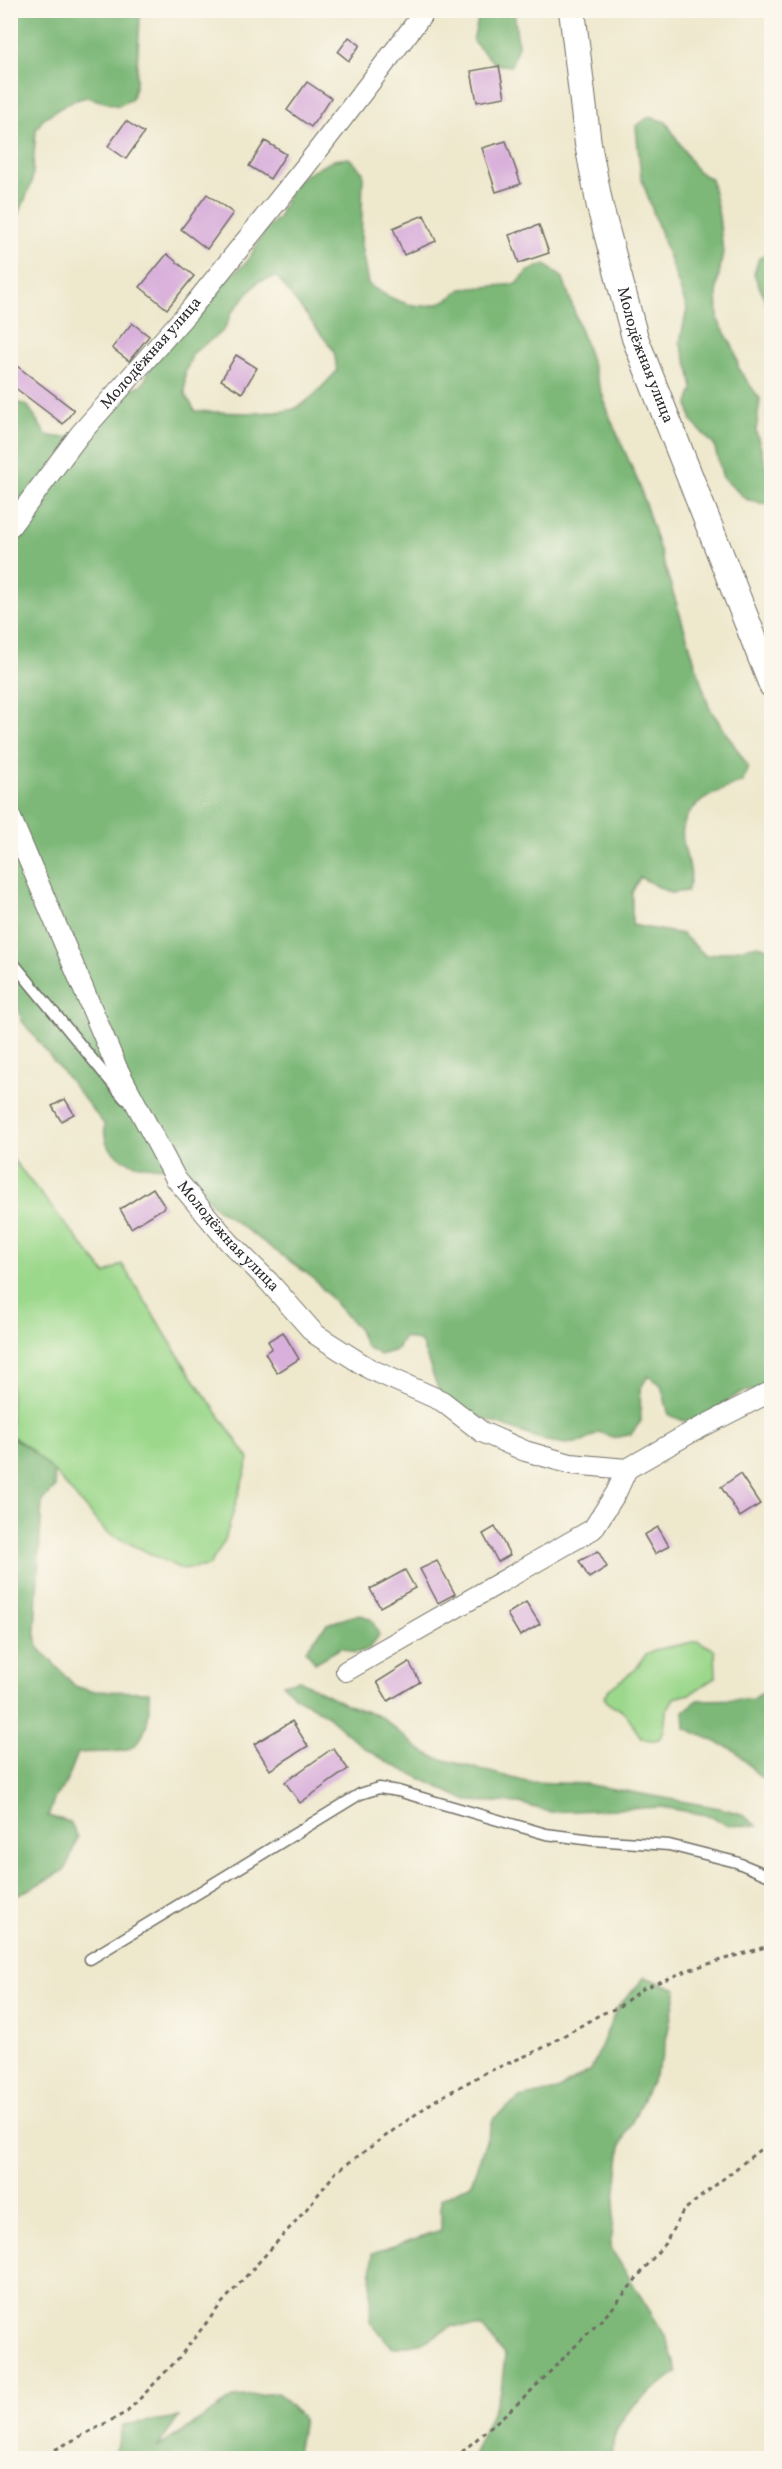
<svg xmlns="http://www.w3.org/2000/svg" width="782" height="2469" font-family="Vollkorn,serif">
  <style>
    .green { fill: #9cd88c; stroke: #64825c; stroke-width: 1.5 }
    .forest { fill: #7db878; stroke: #547252; stroke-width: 1.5; fill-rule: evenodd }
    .building { fill: #d9b0db }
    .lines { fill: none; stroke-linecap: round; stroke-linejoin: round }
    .service-casing { stroke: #6f6d64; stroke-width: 13 }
    .minor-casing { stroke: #6f6d64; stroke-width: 22 }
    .tertiary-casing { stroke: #6f6d64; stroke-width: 28 }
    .path { stroke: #6f6d64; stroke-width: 3; stroke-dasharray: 4.5 4.5; stroke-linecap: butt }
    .service { stroke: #fff; stroke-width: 10 }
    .minor { stroke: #fff; stroke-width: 20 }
    .tertiary { stroke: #fff; stroke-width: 26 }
    .labels { text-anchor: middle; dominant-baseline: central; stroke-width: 4.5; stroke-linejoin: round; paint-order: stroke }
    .street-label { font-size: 16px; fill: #2b2b2b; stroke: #fbf7ec }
  </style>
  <rect width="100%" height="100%" fill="#fbf7ec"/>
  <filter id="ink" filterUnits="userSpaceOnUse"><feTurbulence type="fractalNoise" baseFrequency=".0167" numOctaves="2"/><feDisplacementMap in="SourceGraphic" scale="12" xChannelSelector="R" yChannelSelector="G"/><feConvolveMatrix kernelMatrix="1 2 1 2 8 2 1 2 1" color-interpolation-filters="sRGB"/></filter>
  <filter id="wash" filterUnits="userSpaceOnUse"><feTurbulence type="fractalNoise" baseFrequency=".008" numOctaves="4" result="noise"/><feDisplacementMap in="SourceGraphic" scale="24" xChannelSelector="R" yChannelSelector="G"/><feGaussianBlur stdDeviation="1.35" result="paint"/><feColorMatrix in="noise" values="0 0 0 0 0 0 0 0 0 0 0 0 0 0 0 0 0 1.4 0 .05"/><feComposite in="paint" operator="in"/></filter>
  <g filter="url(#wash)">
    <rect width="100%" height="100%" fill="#eee8cd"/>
    <path class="green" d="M10,1156L106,1274L122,1264L187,1369L249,1459L225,1540L209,1566L181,1569L106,1532L54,1472L29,1448L11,1435Z
      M698,1641L715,1650L716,1677L690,1694L674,1698L666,1712L664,1730L659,1739C635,1745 637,1724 623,1712C615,1705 611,1709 604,1697L608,1690L636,1669L646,1654L654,1650Z"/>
    <path class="forest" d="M11,10L139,11L140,18L136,84L132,99L118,106L87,97L72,101L45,117L36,129L32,182L11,234Z
      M480,11H514L518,46L511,66L495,64L473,41Z
      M649,117L666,122L697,171L711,179L719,216L723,252L717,286L718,320L735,351L739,370L760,399L756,432L771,483V500L763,504L746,499L723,478L714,445L692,422L688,404L693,389L690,372L680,342L687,309L641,177L636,126Z
      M349,158L363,172L361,245L368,284C399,305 431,318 461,289L517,284L527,272L544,264L563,278L611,420L639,484L709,707L748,766L743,782C713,793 674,806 684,847C688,867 695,871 687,891L670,893L640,877L632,893V925L682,934L706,956L758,945L771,949V1382L757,1390L741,1392L700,1419L684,1421L669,1415L661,1385L648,1376L640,1389L641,1421L631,1434L615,1438L599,1432L583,1442L566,1444L546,1441L461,1411L439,1391L421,1342L404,1337L396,1350L380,1355L365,1346L359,1330L313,1278L215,1207L181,1167C157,1168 120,1169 107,1143C104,1138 105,1130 104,1124L22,1021L11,980L10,399L28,406L46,435C93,446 81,418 108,399C118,393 132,389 143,384L158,352L198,316L219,286L247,262L265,230L278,218L291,188L303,176L334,160ZM277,277L334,351L337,371C324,384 313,399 296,408C281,416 215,412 195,411L185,394V373L193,353L224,330L232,312L259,281Z
      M771,253V347L769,309L754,274L759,258Z
      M10,1436L29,1448L54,1472L55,1488L42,1501L35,1628L38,1647L75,1686L91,1691L149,1692C150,1712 149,1742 126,1750C112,1754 93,1751 78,1753L66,1783L55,1797L48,1816L70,1822L78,1837L65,1870L11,1899Z
      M360,1614L372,1620L379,1635L369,1649L355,1653L342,1647L315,1663L306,1650L327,1624Z
      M299,1680L345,1704L381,1717L419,1749L434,1757L527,1782L586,1784L720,1808L741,1814L757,1826L726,1825L712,1816L662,1807L550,1812L519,1803L467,1801L393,1765L364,1748L325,1714L294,1696L283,1684Z
      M771,1688V1781L760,1777L736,1751L685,1728L684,1711L698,1700L753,1699Z
      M645,1977L677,1989L662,2059L621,2145L610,2247L666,2337L677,2372C647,2396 608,2415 613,2458H472L501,2391L505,2356L482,2327L452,2326L424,2342L393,2348L370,2322L372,2253L441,2230V2199L471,2184L494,2118L520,2098L557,2090L591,2070L617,2008Z
      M278,2393L303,2419L297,2453L302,2458H114L123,2425L179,2417L157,2448L235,2397Z"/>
    <g id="blocks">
      <path class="building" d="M349,37L360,45L349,61L338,52Z
        M499,66L505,97L477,102L471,71Z
        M307,82L331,98L311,127L287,110Z
        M126,121L144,133L126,159L108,146Z
        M265,141L286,154L270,179L249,166Z
        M506,141L521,184L496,192L482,148Z
        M207,194L233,213L207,249L181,229Z
        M424,215L436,241L404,255L393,228Z
        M539,225L549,253L519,263L509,235Z
        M167,254L194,276L167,309L140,287Z
        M132,323L149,336L129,361L112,348Z
        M236,355L257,368L242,393L221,380Z
        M17,366L74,410L63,424L10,384V375Z
        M65,1099L74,1114L61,1121L52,1106Z
        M153,1188L165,1207L131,1228L120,1209Z
        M283,1332L299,1359L277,1373L265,1353L272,1348L268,1341Z
        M740,1474L760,1504L740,1517L721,1487Z
        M495,1527L510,1555L498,1562L483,1534Z
        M658,1527L669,1546L655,1554L644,1535Z
        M598,1551L607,1567L589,1578L579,1561Z
        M437,1561L455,1594L438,1603L420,1569Z
        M405,1570L415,1588L380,1607L370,1589Z
        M526,1602L540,1624L520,1636L507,1614Z
        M409,1662L420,1682L388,1701L377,1682Z
        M292,1721L308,1746L270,1770L254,1744Z
        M333,1748L348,1769L300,1803L285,1782Z"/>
    </g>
  </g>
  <g filter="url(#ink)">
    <use href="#blocks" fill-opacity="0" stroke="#6f6d64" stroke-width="1.5"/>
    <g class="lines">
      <defs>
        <path id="service" d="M10,959L125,1099
          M90,1959L360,1794L379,1788L398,1791L546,1834L592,1840L669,1845L736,1862L772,1877"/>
        <g id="minor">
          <path id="s1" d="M10,527L80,434L189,311L305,167L426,10"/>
          <path id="s2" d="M10,816L117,1068L176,1179L229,1242L268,1281L315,1334L370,1369L442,1401L482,1432L525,1451L571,1464L627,1469"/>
          <path d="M346,1671L593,1529L616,1493L627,1469L690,1433L772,1391"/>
        </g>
        <g id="tertiary">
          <path id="s3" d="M572,10L588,144L600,207L635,338L772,685"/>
        </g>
      </defs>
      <use href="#service" class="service-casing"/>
      <use href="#minor" class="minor-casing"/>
      <use href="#tertiary" class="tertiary-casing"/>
      <path class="path" d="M39,2458L127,2412L177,2360L222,2303L304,2212L336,2172L434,2101L485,2073L539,2050L601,2014L617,2008L642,1989L691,1969L772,1945
        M455,2458L525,2397L611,2310L666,2242L683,2211L772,2140"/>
      <use href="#service" class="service"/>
      <use href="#minor" class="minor"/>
      <use href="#tertiary" class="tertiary"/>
    </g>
  </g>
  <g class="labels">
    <g class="street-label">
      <text stroke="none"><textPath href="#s1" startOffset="224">Молодёжная улица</textPath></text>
      <text stroke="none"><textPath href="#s3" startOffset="354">Молодёжная улица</textPath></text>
      <text stroke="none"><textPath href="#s2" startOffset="477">Молодёжная улица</textPath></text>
    </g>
  </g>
  <rect width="782" height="2469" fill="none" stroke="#fbf7ec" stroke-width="36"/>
</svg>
